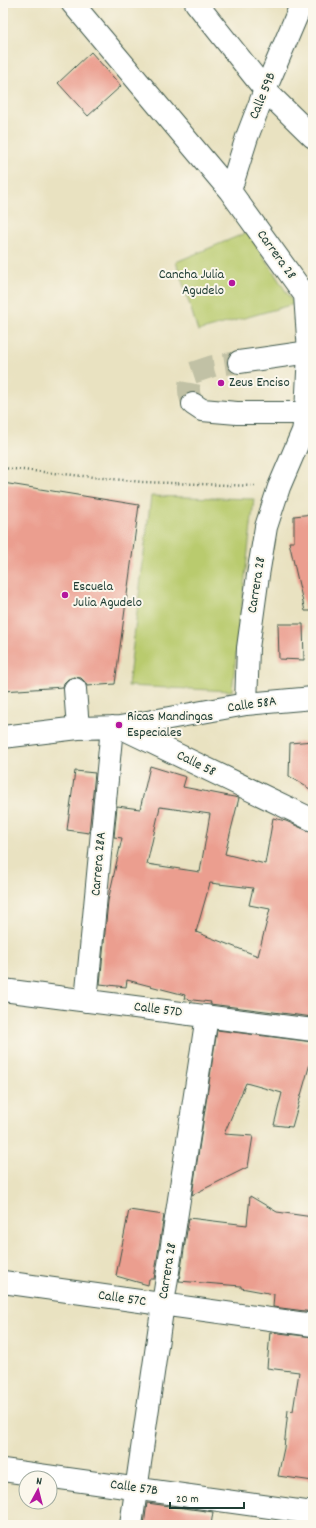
<svg xmlns="http://www.w3.org/2000/svg" width="316" height="1528" font-family="Dekko,sans-serif">
  <style>
    .green { fill: #b9cb6e; stroke: #6c8451 }
    .building { fill: #eb9e8f; fill-rule: evenodd }
    .lines { fill: none; stroke-linecap: round; stroke-linejoin: round }
    .minor-tunnel { stroke: #c1c1a5; stroke-width: 22; stroke-dasharray: 22 11; stroke-linecap: butt }
    .minor-casing { stroke: #3d5649; stroke-width: 24 }
    .path { stroke: #3d5649; stroke-width: 2.5; stroke-dasharray: 1 3; stroke-linecap: butt }
    .minor { stroke: #fff; stroke-width: 22 }
    .poi-dot { fill: #b5179e; stroke: #fbf7ec; stroke-width: 1.5 }
    .labels { text-anchor: middle; dominant-baseline: central; stroke-width: 4; stroke-linejoin: round; paint-order: stroke }
    .street-label { font-size: 14px; fill: #1f3d34; stroke: #fbf7ec }
    .poi-label { font-size: 14px; fill: #1f3d34; stroke: #fbf7ec; text-anchor: start }
  </style>
  <rect width="100%" height="100%" fill="#fbf7ec"/>
  <filter id="ink" filterUnits="userSpaceOnUse"><feTurbulence type="fractalNoise" baseFrequency=".025" numOctaves="2"/><feDisplacementMap in="SourceGraphic" scale="8" xChannelSelector="R" yChannelSelector="G"/><feConvolveMatrix kernelMatrix="1 2 1 2 8 2 1 2 1" color-interpolation-filters="sRGB"/></filter>
  <filter id="wash" filterUnits="userSpaceOnUse"><feTurbulence type="fractalNoise" baseFrequency=".012" numOctaves="4" result="noise"/><feDisplacementMap in="SourceGraphic" scale="16" xChannelSelector="R" yChannelSelector="G"/><feGaussianBlur stdDeviation="0.9" result="paint"/><feColorMatrix in="noise" values="0 0 0 0 0 0 0 0 0 0 0 0 0 0 0 0 0 1.4 0 .05"/><feComposite in="paint" operator="in"/></filter>
  <g filter="url(#wash)">
    <rect width="100%" height="100%" fill="#e9e2c1"/>
    <path class="green" d="M248,232L294,304L198,331L176,262Z
      M151,496L254,499L232,691L128,686Z"/>
    <g id="blocks">
      <path class="building" d="M91,52L121,86L88,116L58,83Z
        M3,483L139,505L115,684L87,686L85,682L81,678L74,677L68,679L64,683L63,687L3,691Z
        M313,514V611H305L289,542H294V516Z
        M278,624H303L304,660L279,659Z
        M313,741V791L289,776L290,743Z
        M150,766L186,777L183,787L239,798L225,854L265,864L273,818L286,821L308,831L313,832V1017L210,1004L211,1002L184,999L185,995L127,980L126,987L100,984L108,901L122,838L114,837L117,806L140,809ZM160,807L210,814L200,872L147,864ZM210,883L253,888L249,905L270,909L258,956L196,932Z
        M75,771L95,773L89,833L67,830Z
        M217,1030L313,1042V1053L292,1127L274,1125L282,1093L246,1083L224,1134L253,1136L248,1167L192,1195Z
        M250,1196L277,1212L313,1217V1312L273,1307L274,1294L241,1288V1286L179,1281L189,1218L247,1225Z
        M129,1210L164,1215L154,1279H149L148,1285L116,1276Z
        M270,1332L313,1337V1481L278,1476L284,1448L288,1410L293,1411L299,1372L267,1368Z
        M147,1503L213,1512L211,1525H144Z"/>
    </g>
  </g>
  <g filter="url(#ink)">
    <use href="#blocks" fill-opacity="0" stroke="#3d5649" stroke-width="1"/>
    <g class="lines">
      <path class="minor-tunnel" d="M193,404C187,393 188,385 192,373L213,366L239,362"/>
      <defs>
        <path id="minor" d="M72,3L230,191L305,295L309,352L306,413L303,431L279,487L266,527L258,575L248,648L246,704
          M196,3L265,90L313,137
          M230,191L247,137L265,90L302,3
          M239,362L309,352
          M193,404L202,410L237,413H306
          M75,689L78,728
          M120,727L246,704L313,698
          M3,737L78,728L120,727L313,820
          M3,990L313,1030
          M86,1001L112,727
          M3,1282L313,1325
          M3,1470L313,1513
          M131,1525L163,1304L207,1016"/>
      </defs>
      <use href="#minor" class="minor-casing"/>
      <path class="path" d="M3,468L143,482L255,486"/>
      <use href="#minor" class="minor"/>
    </g>
  </g>
  <g class="poi-dot">
    <circle cx="232" cy="283" r="4"/>
    <circle cx="221" cy="383" r="4"/>
    <circle cx="65" cy="595" r="4"/>
    <circle cx="119" cy="725" r="4"/>
  </g>
  <g class="labels">
    <g class="street-label">
      <text transform="translate(263 96) rotate(-68)">Calle 59B</text>
      <text transform="translate(276 255) rotate(54)">Carrera 28</text>
      <text transform="translate(257 585) rotate(-81)">Carrera 28</text>
      <text transform="translate(252 705) rotate(-8)">Calle 58A</text>
      <text transform="translate(196 764) rotate(26)">Calle 58</text>
      <text transform="translate(99 864) rotate(-85)">Carrera 28A</text>
      <text transform="translate(158 1010) rotate(7)">Calle 57D</text>
      <text transform="translate(168 1271) rotate(-81)">Carrera 28</text>
      <text transform="translate(122 1299) rotate(8)">Calle 57C</text>
      <text transform="translate(134 1488) rotate(8)">Calle 57B</text>
    </g>
    <g class="poi-label">
      <text x="224" y="275" text-anchor="end">Cancha Julia<tspan x="224" dy="16">Agudelo</tspan></text>
      <text x="229" y="383">Zeus Enciso</text>
      <text x="73" y="587">Escuela<tspan x="73" dy="16">Julia Agudelo</tspan></text>
      <text x="127" y="717">Ricas Mandingas<tspan x="127" dy="16">Especiales</tspan></text>
    </g>
  </g>
  <rect width="316" height="1528" fill="none" stroke="#fbf7ec" stroke-width="16"/>
  <g transform="translate(38 1490) rotate(7)"><circle r="19" fill="#fbf7ec" stroke="#a3ada2"/>
  <path d="M0-3L7 15L0 10L-7 15Z" fill="#b5179e"/>
  <text y="-6" font-size="11" font-weight="bold" text-anchor="middle" fill="#1f3d34">N</text>
  </g>
  <path d="M170 1502v6h74v-6" fill="none" stroke="#1f3d34" stroke-width="2"/>
  <text x="176" y="1502" font-size="12" fill="#1f3d34" stroke="#fbf7ec" stroke-width="3" paint-order="stroke">20 m</text>
</svg>
